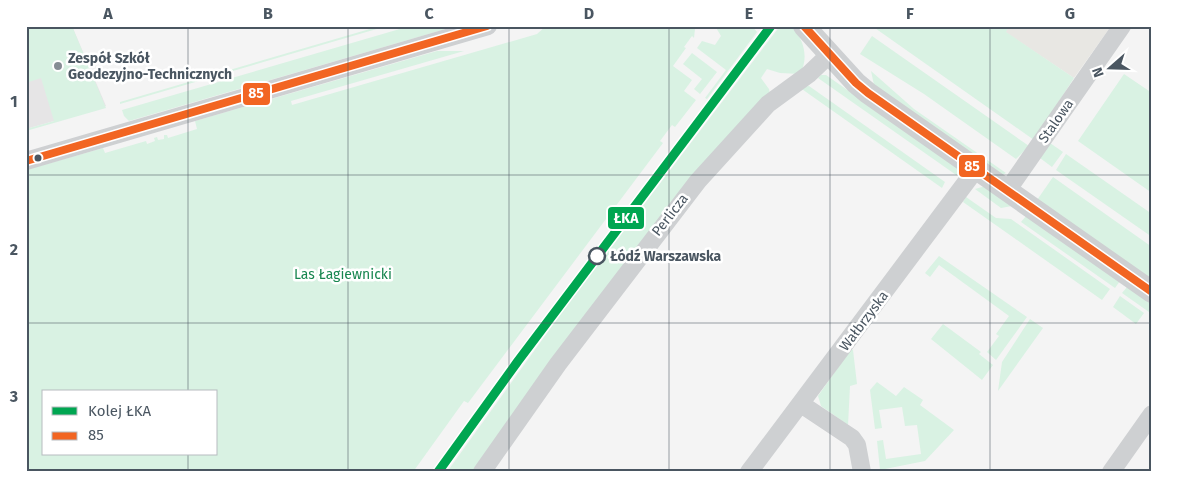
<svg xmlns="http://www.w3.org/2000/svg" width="1178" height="498" font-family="'Fira Sans',sans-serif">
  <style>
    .commercial { fill: #e8e7e3 }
    .education { fill: #e6e5e6 }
    .green { fill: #d9f2e3; fill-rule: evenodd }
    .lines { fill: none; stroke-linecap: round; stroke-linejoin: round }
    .minor { stroke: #ced0d2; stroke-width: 18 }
    .tertiary { stroke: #ced0d2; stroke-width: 22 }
    .bus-1-casing { stroke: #fff; stroke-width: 11 }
    .bus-1 { stroke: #f26522; stroke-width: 8 }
    .rail-1-casing { stroke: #fff; stroke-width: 12 }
    .rail-1 { stroke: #00a651; stroke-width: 9 }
    .grid { fill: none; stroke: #4a5661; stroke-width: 1; stroke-opacity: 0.55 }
    .poi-dot { fill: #868d94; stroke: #fff; stroke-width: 2 }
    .bus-dot { fill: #4a5661; stroke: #fff; stroke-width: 2 }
    .stop-dot { fill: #fff; stroke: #4a5661; stroke-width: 2.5 }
    .labels { text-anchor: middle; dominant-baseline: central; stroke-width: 5; stroke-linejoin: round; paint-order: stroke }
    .poi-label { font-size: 14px; font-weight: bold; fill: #4a5661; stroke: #fff; text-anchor: start }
    .street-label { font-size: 14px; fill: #4a5661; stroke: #fff }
    .stop-label { font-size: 14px; font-weight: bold; fill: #4a5661; stroke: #fff; text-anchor: start }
    .park-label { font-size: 14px; fill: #17864f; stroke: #fff }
    .line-badge { stroke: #fff; stroke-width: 2 }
    .badge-label { font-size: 14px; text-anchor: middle; font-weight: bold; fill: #fff }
    .neatline { fill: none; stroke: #4a5661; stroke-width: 2 }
    .grid-label { font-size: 16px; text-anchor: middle; font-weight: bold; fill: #4a5661 }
  </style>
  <rect width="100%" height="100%" fill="#f4f4f4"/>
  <path class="commercial" d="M1009,26H1111L1074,78L1005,32Z"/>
  <path class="education" d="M26,26H72L106,106L26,129Z"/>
  <path class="green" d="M26,26H72L106,108L26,131V129L54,121L41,78L26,83Z
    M380,26H387L120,104V102Z
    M410,26H456L129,121L124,116L122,110Z
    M546,26H693L695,29L694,38L692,36L684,47L686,48L673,66L692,80L684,91L696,100L675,127L672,125L660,141L663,143L468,403L464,401L413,472H26V170L103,148L105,153L146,141L147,144L155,141L154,138L157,137L158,140L164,139V135H167L168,138L197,129L195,121L437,51H464L291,101L292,105L537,34ZM44,392H216V454H44Z
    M715,26H752L757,32L707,99L705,98L726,70L697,48L702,41L715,45L721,36Z
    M780,26H792C804,40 809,58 800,74L780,73L767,69L761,78L769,89L770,95L478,472H447L565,308Z
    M872,26H1009L1006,32L1074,78L1034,140Z
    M872,36L1029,146L1016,159L924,94L860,54Z
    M692,53L717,72L700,94L694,89L702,79L683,64Z
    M871,71L914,109L1006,173L1002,175L874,85Z
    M1124,74L1152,93V193L1078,141Z
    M821,75H826L957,167L959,177L818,78Z
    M809,86L945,182L942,188L799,87Z
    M1050,143L1063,152L1052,167L1040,158Z
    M1066,154L1152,214V237L1056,170Z
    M1053,177L1152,247V281L1037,200Z
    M982,187H985L1012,206L1001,208L975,189Z
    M966,197L996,218L1011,219L1110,289L1102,300L963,202Z
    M1026,216L1120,281L1115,288L1021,222Z
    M939,256L1027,317L996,360L987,352L999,336L996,334L1009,316L939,265L930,277L925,273Z
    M1127,287L1152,304L1149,312L1122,293Z
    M1120,296L1144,313L1136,324L1113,307Z
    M1030,319L1043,328L998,391L1002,362Z
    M943,324L981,352L979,354L993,365L982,380L931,339Z
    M851,349L853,350L857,384L850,386L848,425L821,406L818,396Z
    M877,382L896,396L904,387L923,400L920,405L954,430L925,461L880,470L877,441L883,440L886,459L921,454L917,425L905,426L902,407L879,410L882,428L875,429L870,390Z"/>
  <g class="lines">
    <path class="minor" d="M26,161L488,26
      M1007,191L1122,26
      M801,404L852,438L857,445L862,472
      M482,472L558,364L698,181L768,104L809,74L830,54
      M749,472L976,169
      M1111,472L1152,414"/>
    <path class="tertiary" d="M804,26L856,83L868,93L1152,292"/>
    <defs>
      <path id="bus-1" d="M804,26L856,83L868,93L1152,292
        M26,161L487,26"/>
    </defs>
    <use href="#bus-1" class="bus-1-casing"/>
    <use href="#bus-1" class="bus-1"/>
    <defs>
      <path id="rail-1" d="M438,472L518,361L771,26"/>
    </defs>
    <use href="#rail-1" class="rail-1-casing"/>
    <use href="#rail-1" class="rail-1"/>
  </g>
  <path class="grid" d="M188,26V392M348,26V472M509,26V472M669,26V472M830,26V472M990,26V472M26,175H1152M26,323H1152M188,454V472"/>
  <circle class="poi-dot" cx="58" cy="66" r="5"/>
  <circle class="bus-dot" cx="38" cy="158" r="4.5"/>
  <circle class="stop-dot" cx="597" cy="256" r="8"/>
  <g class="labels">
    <g class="poi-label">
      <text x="68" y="58">Zespół Szkół<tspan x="68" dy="16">Geodezyjno-Technicznych</tspan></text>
    </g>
    <g class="street-label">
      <text transform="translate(1056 121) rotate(-55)">Stalowa</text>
      <text transform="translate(670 215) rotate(-52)">Perlicza</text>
      <text transform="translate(864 321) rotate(-53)">Wałbrzyska</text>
    </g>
    <g class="stop-label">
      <text x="610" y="256">Łódź Warszawska</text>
    </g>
    <g class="park-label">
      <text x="343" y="274">Las Łagiewnicki</text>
    </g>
  </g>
  <g class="line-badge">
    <rect x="242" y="82" width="29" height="24" rx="5" fill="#f26522"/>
    <rect x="958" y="154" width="28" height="24" rx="5" fill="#f26522"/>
    <rect x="607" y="206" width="38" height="24" rx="5" fill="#00a651"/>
  </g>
  <g class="badge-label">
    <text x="256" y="98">85</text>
    <text x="972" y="171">85</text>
    <text x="626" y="223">ŁKA</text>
  </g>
  <rect width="1178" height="498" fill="none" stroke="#ffffff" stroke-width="55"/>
  <rect x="42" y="390" width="175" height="65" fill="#ffffff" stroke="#b7bbc0"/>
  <rect x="52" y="407" width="25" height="8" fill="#00a651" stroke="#b7bbc0"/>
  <text x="88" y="416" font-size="15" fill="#4a5661">Kolej ŁKA</text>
  <rect x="52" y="432" width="25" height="8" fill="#f26522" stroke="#b7bbc0"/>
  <text x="88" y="440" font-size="15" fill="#4a5661">85</text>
  <g transform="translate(1110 68) rotate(250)" stroke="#ffffff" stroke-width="4" paint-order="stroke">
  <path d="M0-4L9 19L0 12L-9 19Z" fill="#4a5661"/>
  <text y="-8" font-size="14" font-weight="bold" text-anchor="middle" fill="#4a5661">N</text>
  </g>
  <rect x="28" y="28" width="1122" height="442" class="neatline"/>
  <g class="grid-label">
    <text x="108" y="19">A</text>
    <text x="268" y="19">B</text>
    <text x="429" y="19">C</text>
    <text x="589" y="19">D</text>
    <text x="749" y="19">E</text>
    <text x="910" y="19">F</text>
    <text x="1070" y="19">G</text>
    <text x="14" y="107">1</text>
    <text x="14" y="255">2</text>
    <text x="14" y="402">3</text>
  </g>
</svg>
